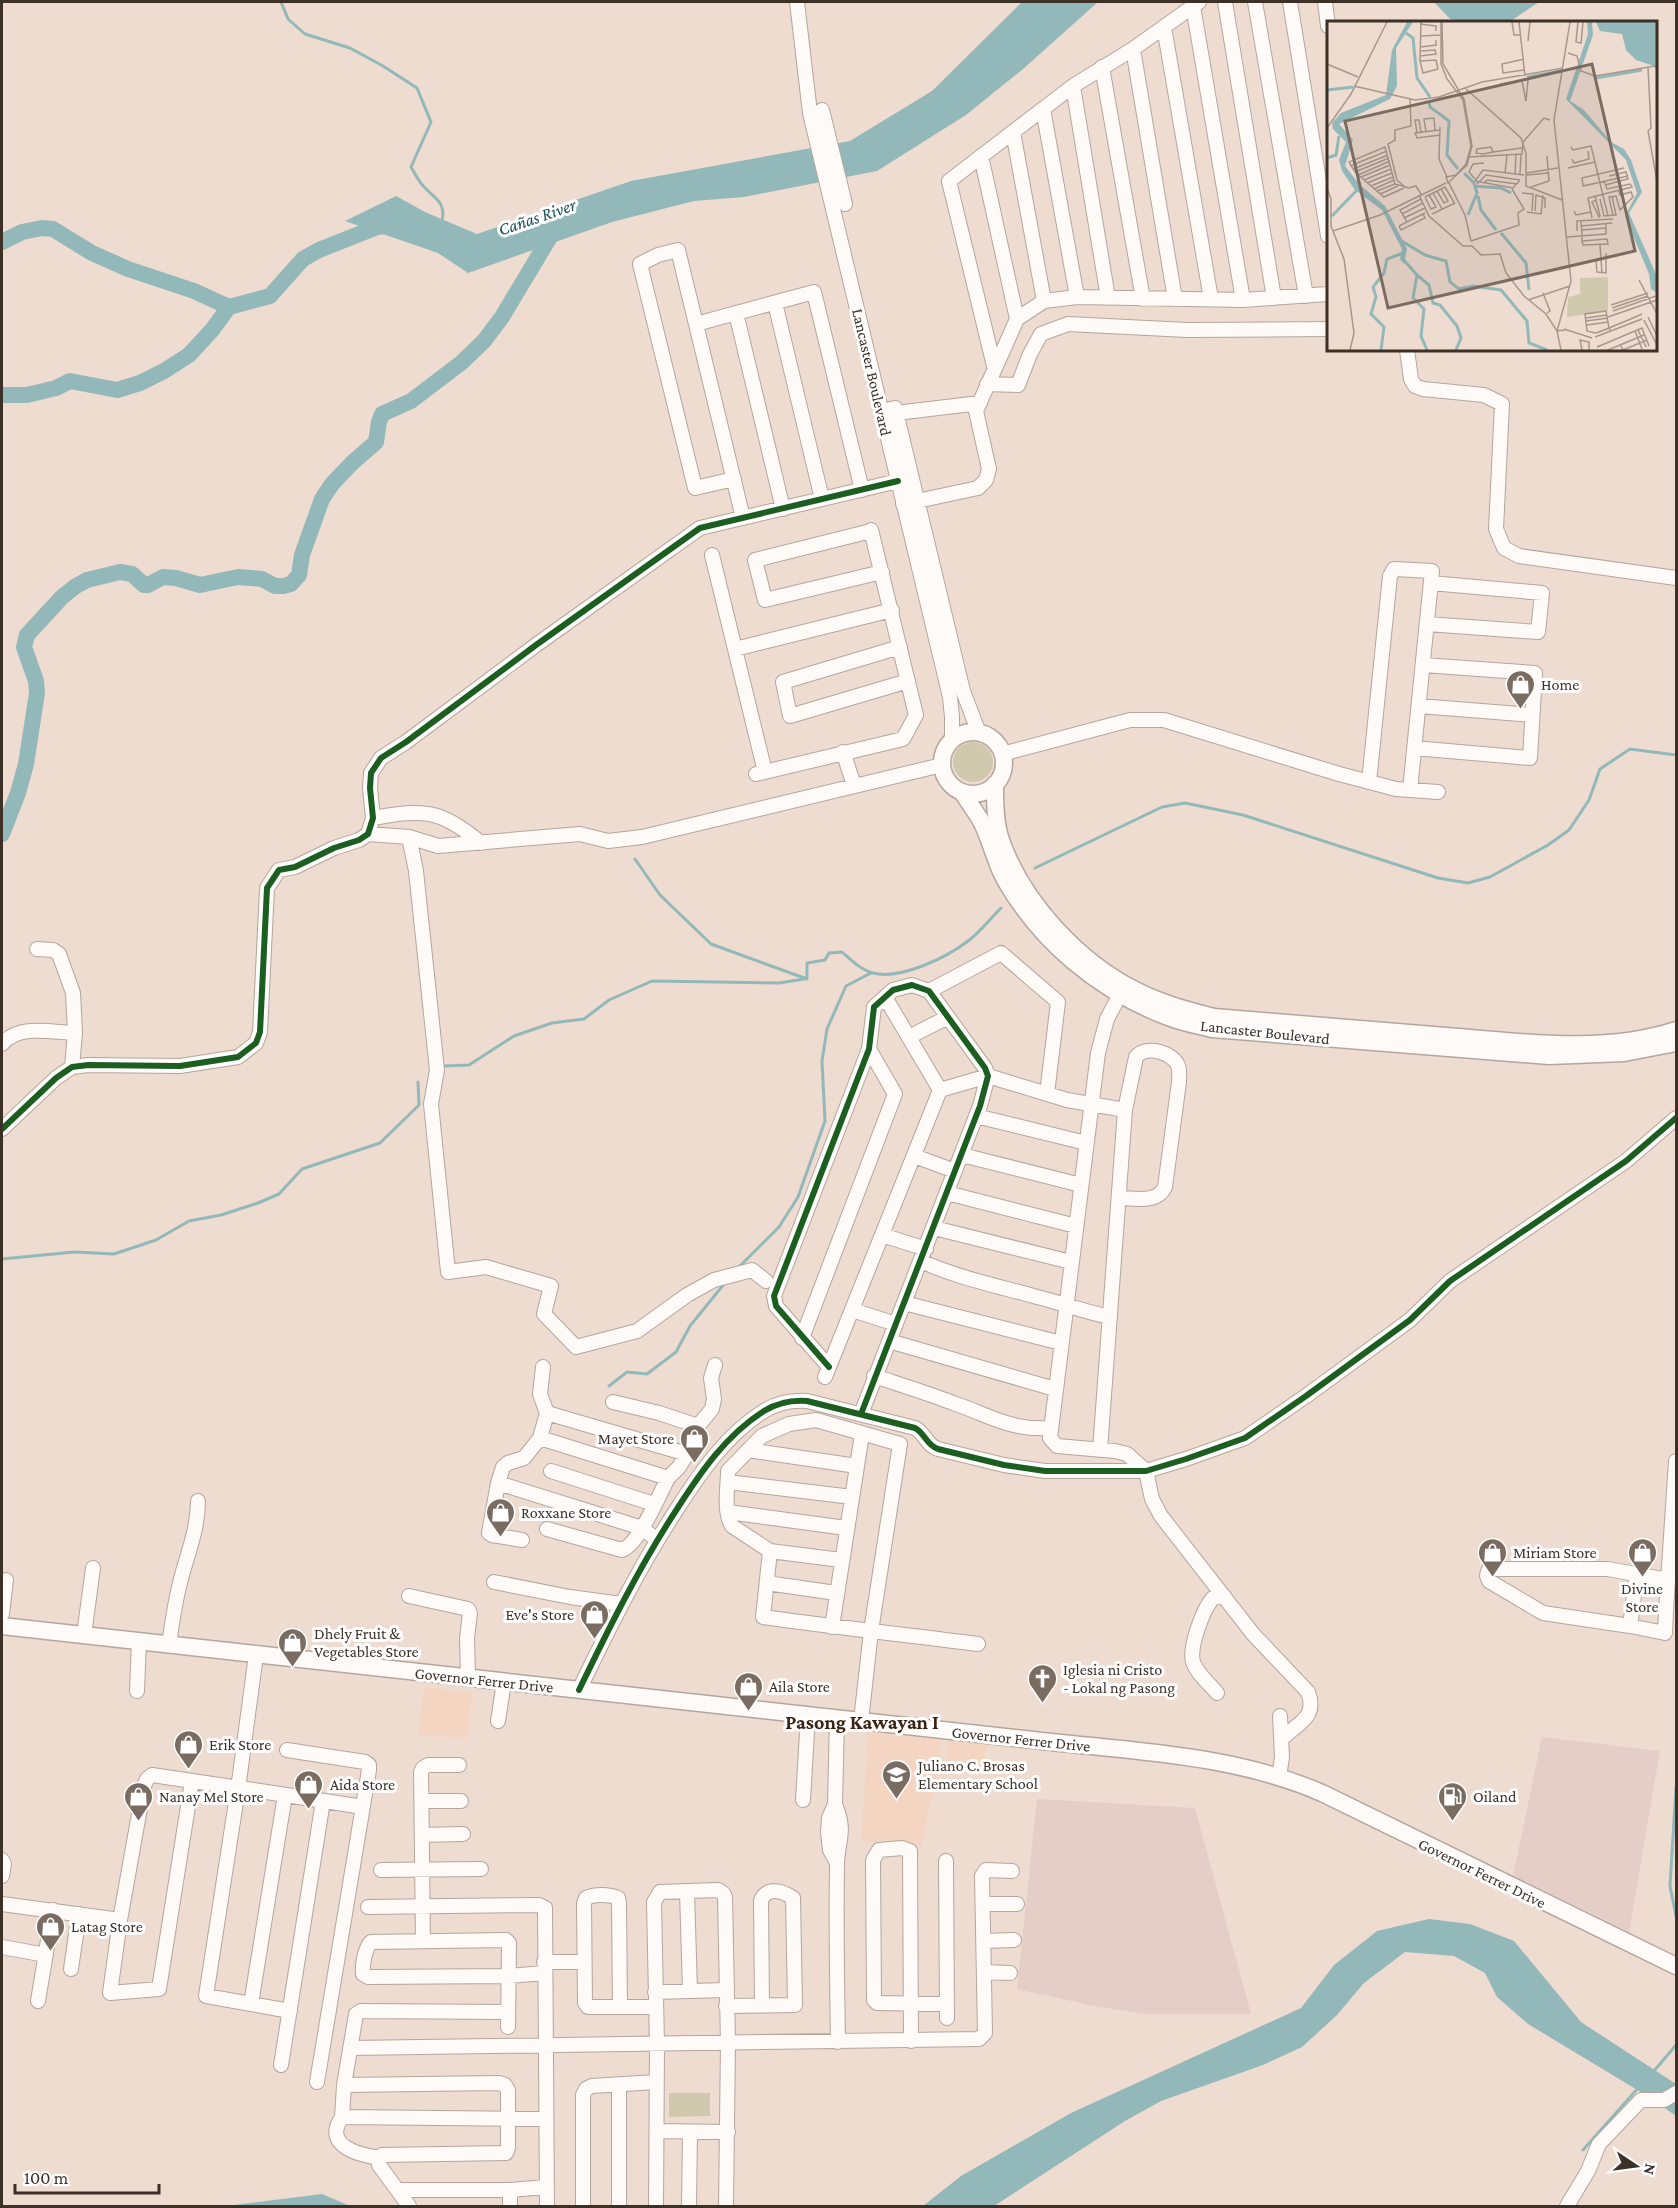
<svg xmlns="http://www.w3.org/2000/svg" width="1678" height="2208" font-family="'Crimson Pro',serif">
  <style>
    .built { fill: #f4d5c2 }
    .industrial { fill: #e5cec8 }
    .green { fill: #d0c9ae }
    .water { fill: #93b8ba }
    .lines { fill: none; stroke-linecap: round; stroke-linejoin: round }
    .stream { stroke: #93b8ba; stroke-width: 3 }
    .river { stroke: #93b8ba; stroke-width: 16 }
    .minor-casing { stroke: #b4a69c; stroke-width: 16 }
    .major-casing { stroke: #b4a69c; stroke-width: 19 }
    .minor { stroke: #fdfaf8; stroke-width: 14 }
    .major { stroke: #fdfaf8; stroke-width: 16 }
    .cycleway-casing { stroke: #fff; stroke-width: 10 }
    .cycleway { stroke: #1b5e20; stroke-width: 6 }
    .labels { text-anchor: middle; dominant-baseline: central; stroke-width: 6; stroke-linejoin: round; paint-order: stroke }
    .street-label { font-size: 16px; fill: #3d3027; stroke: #fff }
    .poi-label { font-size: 16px; fill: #3d3027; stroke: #fff; text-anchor: start }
    .water-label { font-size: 18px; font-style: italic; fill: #1a5058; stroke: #fff }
    .quarter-label { font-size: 20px; font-weight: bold; fill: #3c2211; stroke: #fff }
    .inset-river { fill: none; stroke: #93b8ba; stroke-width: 3 }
    .inset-road { fill: none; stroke: #a8978c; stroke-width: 1.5 }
    .view { fill: #7b6c62; fill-opacity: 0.15; stroke: #7b6c62; stroke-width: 3 }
    .inset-edge { fill: none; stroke: #3d3027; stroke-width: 3 }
  </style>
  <rect width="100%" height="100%" fill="#efdcd0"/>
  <path class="built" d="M424,1687L472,1693L467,1739L418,1734Z
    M868,1732L939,1739L940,1759L921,1846L861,1841Z
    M948,1740L986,1744L983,1772L946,1767Z"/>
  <path class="industrial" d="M1542,1737L1660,1751L1629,1932L1513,1876Z
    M1037,1799L1195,1808L1251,2014H1146L1094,2006L1017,1989Z"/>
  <path class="green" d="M953 762a20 20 0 1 1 40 0a20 20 0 1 1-40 0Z
    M669,2093H710V2116L669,2117Z"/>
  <path class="water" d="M1022,2H1098L1023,69L966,115L877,171L744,197L694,201L612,222L468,273L438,253L345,221L396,196L425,212L477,234L631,181L850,141L932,91Z
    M1434,2H1539L1509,22H1468L1450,19Z
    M1429,1919L1470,1924L1514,1941L1581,2022L1676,2084V2116L1649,2097L1528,2024L1497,1997L1485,1973L1454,1956L1405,1952L1364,1983L1337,2015L1302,2047L1263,2065L1161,2101L1125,2121L994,2206H923L961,2176L1071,2113L1301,2008L1334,1965L1377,1931Z
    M322,2194L350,2206H226Z"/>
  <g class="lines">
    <path class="stream" d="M281,2L288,19L305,34L350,48L383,66L417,88L431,122L411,167C415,174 419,182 425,188C436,199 446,203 442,221
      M635,859L660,895L711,944L807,979V963L825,960L829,953L842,952C851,960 861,970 873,973C900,980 946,958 968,941C980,932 990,919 1001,908
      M1035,868L1162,807L1185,803L1243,815L1438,878L1468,883L1490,877L1548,845L1569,830L1589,800L1600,769L1630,749L1676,755
      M444,1066L469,1065L514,1036L552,1023L584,1019L609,1000L652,981L779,983L804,979
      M2,1259L74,1252L114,1254L156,1240L189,1221L221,1215L258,1203L279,1194L302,1169L380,1143L419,1105L418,1082
      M740,1266L779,1227L798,1197L825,1121L822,1061L827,1029L846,986L871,973
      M609,1386L627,1372L647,1374L676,1352L690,1326L724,1284
      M1676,1787L1670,1886L1676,1916
      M1654,2071L1676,2045
      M1583,2150L1639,2087"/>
    <path class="river" d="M2,242L22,232L42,228L53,229L92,253L128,269L194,291L229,307L270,296L303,259L319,250L377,227L390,225
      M2,395H27L56,388L70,381L117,390L140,383L164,371L189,355L212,330L229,307
      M2,834L18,793L26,764L37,693L36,681L24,647L27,635L62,597L76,586L87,580L120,572L132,574L144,585H148L163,577L176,578L200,585L238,577L262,579L275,586H283L291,584L299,575L302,555L322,499L332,484L352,463L376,442L379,422L382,414L411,401L461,363L484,341L502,317L553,232"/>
    <defs>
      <path id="minor" d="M797,2L810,113L950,697L952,717V740
        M1225,2L1274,298
        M1255,2L1306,296
        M1290,2L1328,236
        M1325,2L1328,26
        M1193,6L1243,300
        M1164,27L1211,299
        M1133,49L1175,299
        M1102,67L1143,299
        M1073,86L1108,298
        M1043,109L1077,297
        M822,110L845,204
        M1013,132L1044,301
        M981,156L1017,319
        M775,303L822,499
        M736,313L783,509
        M696,324L814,292L862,490
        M1407,350L1411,379L1415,386L1423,389L1484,395L1502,404L1496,529L1504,548L1519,556L1676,578
        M994,366L949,181L1073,86L1133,49L1199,2
        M987,384L1018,385L1030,354L1041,334L1068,324L1187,330L1328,329
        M881,411L895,408L963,691L979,733
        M896,413L980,403
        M734,479L695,488L640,264L658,255L678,250L743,518
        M903,504L978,488L986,480L989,469L976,411L1017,319L1044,301L1077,297L1243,300L1328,294
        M871,531L755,560L765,600L882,572
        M712,555L765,772
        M1427,624L1538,632L1542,593L1431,583
        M900,647L783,682L790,716L908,681
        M735,649L892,610
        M1419,706L1532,715
        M1414,748L1530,758L1535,673L1423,665
        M843,752L854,785
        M1002,754L1130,720H1164L1339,774L1396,789L1438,792
        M756,774L903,739L916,715L871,530
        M1369,782L1390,576L1394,569L1432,571L1410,790
        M373,818C425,809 439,809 481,843
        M368,834L409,837L438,846L580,834L608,841L642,837L942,765
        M409,837L416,871L437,1070L431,1104L448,1272L486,1267L551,1286L544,1314L576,1347L637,1331L687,1295L714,1280L752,1270L766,1281
        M37,949L53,950L59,954L73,993L75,1033L72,1067
        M1124,987L1107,1019L1098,1053L1050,1438L1057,1446L1115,1451L1127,1454L1146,1471L1152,1499L1161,1516L1253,1634L1308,1692C1318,1718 1297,1723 1282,1739
        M929,991L1001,953L1058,1002L1047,1094
        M909,1037L948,1017
        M2,1044C19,1024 50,1032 75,1033
        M940,1090L988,1076L1067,1100L1125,1110
        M976,1116L1086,1143
        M2,1129L56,1078L72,1067L88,1065L180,1066L238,1057L256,1043L260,1032L267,888L279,870L295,867L334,848L359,840L368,834L373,818L370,788L371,773L381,758L406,742L536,645L700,528L898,481
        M962,1155L1081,1185
        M914,1156L955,1171
        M947,1193L1076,1226
        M934,1228L1071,1262
        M882,1235L926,1249
        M921,1261C958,1278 998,1286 1037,1297C1062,1303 1085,1312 1110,1317
        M904,1303L1061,1343
        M852,1310L896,1324
        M802,1338L895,1094L869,1049
        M889,1341L1055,1389
        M543,1367L540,1394L547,1413L540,1438L524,1458L508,1463L503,1467L498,1483L642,1528L657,1540
        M829,1367L776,1306L774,1296L869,1049L874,1007L893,990L912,985L929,991L985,1068L988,1076L980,1106L861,1414
        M874,1376C901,1385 927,1393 953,1403C989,1415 1011,1431 1050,1428
        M825,1377L940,1090L885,997
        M613,1402L659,1413L698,1426
        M547,1413L687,1454L698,1426L712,1409L714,1399L711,1378L715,1365
        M540,1438L668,1478C659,1495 639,1544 622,1550L547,1529
        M748,1450L857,1466
        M1100,1450L1125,1110L1136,1057C1146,1044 1174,1053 1178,1066C1180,1070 1179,1077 1179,1082L1165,1187C1157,1204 1135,1198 1119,1198
        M551,1471L654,1504
        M668,1478L679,1467L687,1454
        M728,1482L852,1497
        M498,1483L489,1533L492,1535L522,1540
        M728,1512L846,1528
        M770,1551L841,1560
        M1668,1580L1608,1569H1491L1488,1571L1487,1576L1489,1581L1543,1613L1630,1626L1665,1633L1666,1611L1676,1461
        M494,1582L570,1597L621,1604
        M767,1583L836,1593
        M409,1596L468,1609L470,1613L467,1638L468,1678
        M2,1614L6,1580
        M1630,1626L1637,1573
        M832,1627L862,1434
        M84,1635L93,1568
        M169,1645C172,1622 176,1597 182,1575C189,1550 198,1527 198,1501
        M256,1655L238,1789L206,1996L290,2011
        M579,1690C609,1628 639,1567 677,1509C700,1473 726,1435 764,1411C777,1403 793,1400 807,1401L915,1428C925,1433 926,1445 938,1449L1004,1465L1045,1471H1146L1186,1459L1245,1438L1306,1396L1410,1320L1450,1281L1626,1161L1676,1118
        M137,1691L139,1641
        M1217,1693C1209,1683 1197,1674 1193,1662C1189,1647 1203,1609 1213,1598L1224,1596
        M498,1721L504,1682
        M861,1721L871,1631L900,1444L816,1420L789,1424L762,1436L728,1471C728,1487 723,1511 732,1526L770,1551L763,1617C834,1627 906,1635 978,1644
        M287,1750L365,1762L369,1765V1770L317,2082
        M1279,1777L1282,1757L1280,1716
        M192,1781L159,1989L110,1993L120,1920L144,1786L147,1779L152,1775C222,1785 293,1796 363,1807
        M803,1800L808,1715
        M422,1801H461
        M835,1804C847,1834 837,1839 837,1867C836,1925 837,1984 838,2042
        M422,1835L463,1834
        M2,1860L4,1864L2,1876
        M946,1861L947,2018
        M837,1863L830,1850L828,1832L829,1818L835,1804L837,1718
        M381,1870L481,1869
        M687,1892L690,1991
        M2,1904L120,1920
        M983,1904H1017
        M368,1907L539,1905L545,1908L547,2206
        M423,1940L421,1772L423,1768L428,1765H459
        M984,1941L1014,1940
        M2,1947L46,1955
        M544,1962H584
        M71,1969L79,1914
        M984,1972L1010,1973
        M655,1992L726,1990
        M38,2001L53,1910
        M251,2004L285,1795
        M726,2006L795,2005L793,1898C781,1890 768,1887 761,1900L762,2005
        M620,2007L619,1904L618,1898C609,1894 594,1894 586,1898L584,1903L585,2003L588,2007H656
        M508,2012L361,2011L356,2014L344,2085L342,2117L546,2119
        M508,2027L509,1943L506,1940L371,1942C365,1948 362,1965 363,1974L368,1977L509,1976L544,1973
        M911,2041L910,1851L902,1848L879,1850L873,1860L874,2000L877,2003L947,2004
        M350,2048L979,2039L985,2033L982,1876L986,1870L1012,1871
        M281,2065L323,1801
        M619,2084V2206
        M344,2085L499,2083L505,2085L508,2090V2148L506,2153L382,2155L380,2158L379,2165L409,2206
        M342,2117C322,2146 359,2155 380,2158
        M657,2131L728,2132
        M398,2190H510
        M510,2206V2190L546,2187
        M583,2206V2095L586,2089L592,2086L656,2082
        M656,2206L657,2044L654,1902L660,1892L718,1890L723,1893L725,1897L728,2043L726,2206
        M689,2206L690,2132
        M1567,2206L1588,2171L1599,2144L1641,2100H1664L1676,2093"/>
      <path id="major" d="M942 763a31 31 0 1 1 62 0a31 31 0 1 1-62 0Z
        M995,784C995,804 995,824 1002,843C1024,903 1078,961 1135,990C1160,1003 1187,1010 1214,1017C1291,1023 1368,1030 1446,1036C1522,1042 1602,1054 1676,1030
        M962,792C968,801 974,810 980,819C990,837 994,859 1004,878C1040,942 1099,991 1168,1017C1182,1023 1197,1025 1212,1029L1549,1056L1624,1053L1676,1043
        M2,1626L1033,1740C1128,1751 1233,1754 1322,1793L1676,1966"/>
    </defs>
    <use href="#minor" class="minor-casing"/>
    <use href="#major" class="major-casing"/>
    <use href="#minor" class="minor"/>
    <use href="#major" class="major"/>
    <defs>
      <path id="cycleway" d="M2,1129L56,1078L72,1067L88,1065L180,1066L238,1057L256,1043L260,1032L267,888L279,870L295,867L334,848L359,840L368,834L373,818L370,788L371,773L381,758L406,742L536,645L700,528L898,481
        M829,1367L776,1306L774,1296L869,1049L874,1007L893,990L912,985L929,991L985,1068L988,1076L980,1106L861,1414
        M579,1690C609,1628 639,1567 677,1509C700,1473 726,1435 764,1411C777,1403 793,1400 807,1401L915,1428C925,1433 926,1445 938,1449L1004,1465L1045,1471H1146L1186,1459L1245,1438L1306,1396L1410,1320L1450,1281L1626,1161L1676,1118"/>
    </defs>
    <use href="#cycleway" class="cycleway-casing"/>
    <use href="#cycleway" class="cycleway"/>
  </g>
  <defs>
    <symbol id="shop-pin" viewBox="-11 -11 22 30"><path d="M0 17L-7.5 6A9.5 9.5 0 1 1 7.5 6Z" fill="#7b6c62" stroke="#fff"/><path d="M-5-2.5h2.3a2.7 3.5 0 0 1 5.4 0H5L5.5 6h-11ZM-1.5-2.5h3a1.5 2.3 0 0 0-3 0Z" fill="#fff"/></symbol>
    <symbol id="church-pin" viewBox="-11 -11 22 30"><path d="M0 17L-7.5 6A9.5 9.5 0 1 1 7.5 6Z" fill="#7b6c62" stroke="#fff"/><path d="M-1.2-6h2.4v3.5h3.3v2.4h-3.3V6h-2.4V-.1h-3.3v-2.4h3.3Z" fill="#fff"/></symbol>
    <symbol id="school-pin" viewBox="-11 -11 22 30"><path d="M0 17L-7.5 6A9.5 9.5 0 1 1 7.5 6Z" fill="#7b6c62" stroke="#fff"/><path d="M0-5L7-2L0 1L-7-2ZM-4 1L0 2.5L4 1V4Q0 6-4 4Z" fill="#fff"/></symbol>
    <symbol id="fuel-pin" viewBox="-11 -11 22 30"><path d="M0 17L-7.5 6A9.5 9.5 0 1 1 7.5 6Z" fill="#7b6c62" stroke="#fff"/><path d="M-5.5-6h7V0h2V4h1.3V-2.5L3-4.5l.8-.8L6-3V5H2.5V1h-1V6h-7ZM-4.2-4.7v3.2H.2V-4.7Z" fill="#fff"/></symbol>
  </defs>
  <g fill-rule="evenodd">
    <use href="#shop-pin" x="1504" y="668" width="33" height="45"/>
    <use href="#shop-pin" x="678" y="1422" width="33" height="45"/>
    <use href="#shop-pin" x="484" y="1496" width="33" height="45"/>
    <use href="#shop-pin" x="1476" y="1536" width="33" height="45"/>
    <use href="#shop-pin" x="1626" y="1536" width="33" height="45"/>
    <use href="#shop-pin" x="578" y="1598" width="33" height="45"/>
    <use href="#shop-pin" x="276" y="1626" width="33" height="45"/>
    <use href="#church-pin" x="1026" y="1662" width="33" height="45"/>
    <use href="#shop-pin" x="732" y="1670" width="33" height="45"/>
    <use href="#shop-pin" x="172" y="1728" width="33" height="45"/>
    <use href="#school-pin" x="880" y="1758" width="33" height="45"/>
    <use href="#shop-pin" x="292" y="1768" width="33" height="45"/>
    <use href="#shop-pin" x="122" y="1780" width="33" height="45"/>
    <use href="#fuel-pin" x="1436" y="1780" width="33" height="45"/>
    <use href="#shop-pin" x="34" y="1910" width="33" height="45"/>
  </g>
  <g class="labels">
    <g class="street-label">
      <text transform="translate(872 372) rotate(77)">Lancaster Boulevard</text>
      <text transform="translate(1265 1032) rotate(6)">Lancaster Boulevard</text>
      <text transform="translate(484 1680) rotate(6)">Governor Ferrer Drive</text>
      <text transform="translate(1021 1739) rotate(6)">Governor Ferrer Drive</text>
      <text transform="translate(1482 1873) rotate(26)">Governor Ferrer Drive</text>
    </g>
    <g class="poi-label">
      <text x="1541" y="684">Home</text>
      <text x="674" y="1438" text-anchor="end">Mayet Store</text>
      <text x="521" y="1512">Roxxane Store</text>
      <text x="1513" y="1552">Miriam Store</text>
      <text x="1642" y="1588" text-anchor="middle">Divine<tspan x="1642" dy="18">Store</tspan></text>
      <text x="574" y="1614" text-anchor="end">Eve's Store</text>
      <text x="314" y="1633">Dhely Fruit &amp;<tspan x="314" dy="18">Vegetables Store</tspan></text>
      <text x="1063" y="1669">Iglesia ni Cristo<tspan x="1063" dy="18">- Lokal ng Pasong</tspan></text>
      <text x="769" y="1686">Aila Store</text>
      <text x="209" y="1744">Erik Store</text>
      <text x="918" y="1765">Juliano C. Brosas<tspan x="918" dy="18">Elementary School</tspan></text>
      <text x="330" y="1784">Aida Store</text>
      <text x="159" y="1796">Nanay Mel Store</text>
      <text x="1473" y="1796">Oiland</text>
      <text x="71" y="1926">Latag Store</text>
    </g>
    <g class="water-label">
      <text transform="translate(537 217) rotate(-19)">Cañas River</text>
    </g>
    <g class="quarter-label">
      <text x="862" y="1722">Pasong Kawayan I</text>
    </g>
  </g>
  <g transform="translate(1327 21)">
    <rect width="330" height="330" fill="#efdcd0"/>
    <path d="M281,256V290L240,296L241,276L253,273V257Z" fill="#d0c9ae"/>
    <path d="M80,1H86L69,27L70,65L63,78L12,103L26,119L18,145L33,164L58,185L80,228L77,243L73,238L75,228L55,189L28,169L15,150L12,139L19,121L6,108L5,102L14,92L59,74L65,29ZM260,1H265L266,14L243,80L257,89L284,121L297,128L304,139L315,171L302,192L329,253L330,272L324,268L322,253L298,195L310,172L299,139L239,78L261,13ZM269,1H330V46L309,39L299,29L295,13L273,10Z" fill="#93b8ba"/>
    <path class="inset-river" d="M79,12L86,17L90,57L103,76M200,56L234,50M269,57L315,49M0,69L26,66M102,80L103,86L122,100L120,134L131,148M0,137L9,134L12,115M137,152L147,162L150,172L141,194M148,165L174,167L184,172M151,175L154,189L169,209M5,195L30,169M174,212L199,242L202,269M73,219L98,234L119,240L123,261L132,268L146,265L174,269L200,300L202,322L220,329M76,238L90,254L86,277L97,288L94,315L100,329M90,254L102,264L106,282L113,284L130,305L134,317L129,329M54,329L57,306L44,293L49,276L46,266L57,252L60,238L76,232"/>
    <path class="inset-road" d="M114,1V43L120,58L136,79L144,125L139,143L129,154L119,156L121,162L140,144L145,125L137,78L116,43L115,1M185,1L187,14H193M192,1L198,55M251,1L249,21L254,22L256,1M93,3L109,5V10M94,15L114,14M201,20L203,1M94,26L109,24V19M241,32L250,35L254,50L268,55L328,45L330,49M93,35L109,33L108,29L94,30M197,38L175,43L176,52L197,49M93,40L109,39L111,48L96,52L93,40L94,1M0,43L31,56M321,46L324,107L321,110L330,160M173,63L198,59H201L199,80L195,60M27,65L88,79L112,76L155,61L236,47M138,67L194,117L199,132V165L235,179M113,106L112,138L120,156M0,107L24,73L60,1M113,109L88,112L90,117L113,114M99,111L97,98L107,97L108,110M90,112L88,99H92L94,112M244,126L246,129L264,125L281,195M166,131L164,126L150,128L149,132L156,133L166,131L180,129L195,127M142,136L195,133L196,121L217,97L223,99M245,138L247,142L262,138L261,130M23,145L60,130M241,147L268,141M297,147L255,157L256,165L301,155M26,148L61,134M28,151L62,137M178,152L180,134M199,152L231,147M188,153L189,133M31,154L63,140M193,154L194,133M199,154L222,152M34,156L63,144M148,158L142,151L146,143L157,142M37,159L64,148M193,159L186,167L148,160L156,149L197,154M40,162L65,152M122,162L138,194L144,220M157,162L160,159L190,163M150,163L159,154L193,159M278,164L301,158L299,151L282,155M44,165L66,156M204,166L222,160L220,135M0,167L4,178V205L17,238L27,312L23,329M77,167L57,176L28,151L22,141L58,126L68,163L82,167L89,165L94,173M79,167L70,159L61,123L68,119V109L84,105L83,78M47,168L67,159M50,170L68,163M110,170L117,182L121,180L114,168M106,172L115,188M195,172L206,173L205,190M53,173L71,165M92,174L102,195L136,225H145L154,234L173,233L179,252L197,275L219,293L230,310L238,309M268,175L273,195L272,196L265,181L269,179M98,176L118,166L128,183M98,176L104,188L109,186L102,174M273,178L277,195L289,194L285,175M208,190L209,174L218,177V187M247,190L249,194L264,191M200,191L214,193L216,174M75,193L96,182M105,193L128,182M286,195L282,176L289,175L293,189L306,176L304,171L293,174L292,170M77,197L98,187M265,197L261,177L305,166L303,163L280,168L277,160M254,200L255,214V220L256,224L281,223L280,218L255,220M80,201L73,189L94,178M72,205L74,209L98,197L96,193M72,205L98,192M254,205L285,202M255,209L279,207M6,210L53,194L119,162M250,210V200L286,198M240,216L279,213V203M144,220L192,204L191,192L197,188L185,168M273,224L275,252M274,239H269L270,251L279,252V232M312,259L330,293M216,272L223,290L220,292M201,279L243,265M284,284L321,272M285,287L321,275M286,290L329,275M281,296L330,279M321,296L330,315M259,297L280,294M317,299L330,324M259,300L281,297M260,304L281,301M237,308L265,317M311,309L319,326M308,310L315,328M284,311L282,307L279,290L258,293L260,310L268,312L272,311L282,307L289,304L299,300L315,293M268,316L315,298M293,323L296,329L320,319M270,326L315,307L322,325M234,329L230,310L244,260L227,99L243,1M255,329L253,319L262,321V329M281,329L317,314"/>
    <path class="view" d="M265,43L308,230L61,287L18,100Z"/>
    <rect width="330" height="330" class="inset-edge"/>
  </g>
  <rect width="1678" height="2208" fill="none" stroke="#3d3027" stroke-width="6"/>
  <g transform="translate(1636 2166) rotate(103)" stroke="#ffffff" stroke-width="4.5" paint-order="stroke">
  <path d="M0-4.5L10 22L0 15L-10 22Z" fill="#3d3027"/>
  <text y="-9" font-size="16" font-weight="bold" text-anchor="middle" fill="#3d3027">N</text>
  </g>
  <path d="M15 2184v9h144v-9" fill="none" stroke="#3d3027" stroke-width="3"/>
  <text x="24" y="2184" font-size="18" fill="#3d3027" stroke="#ffffff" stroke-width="4.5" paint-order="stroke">100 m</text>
</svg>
